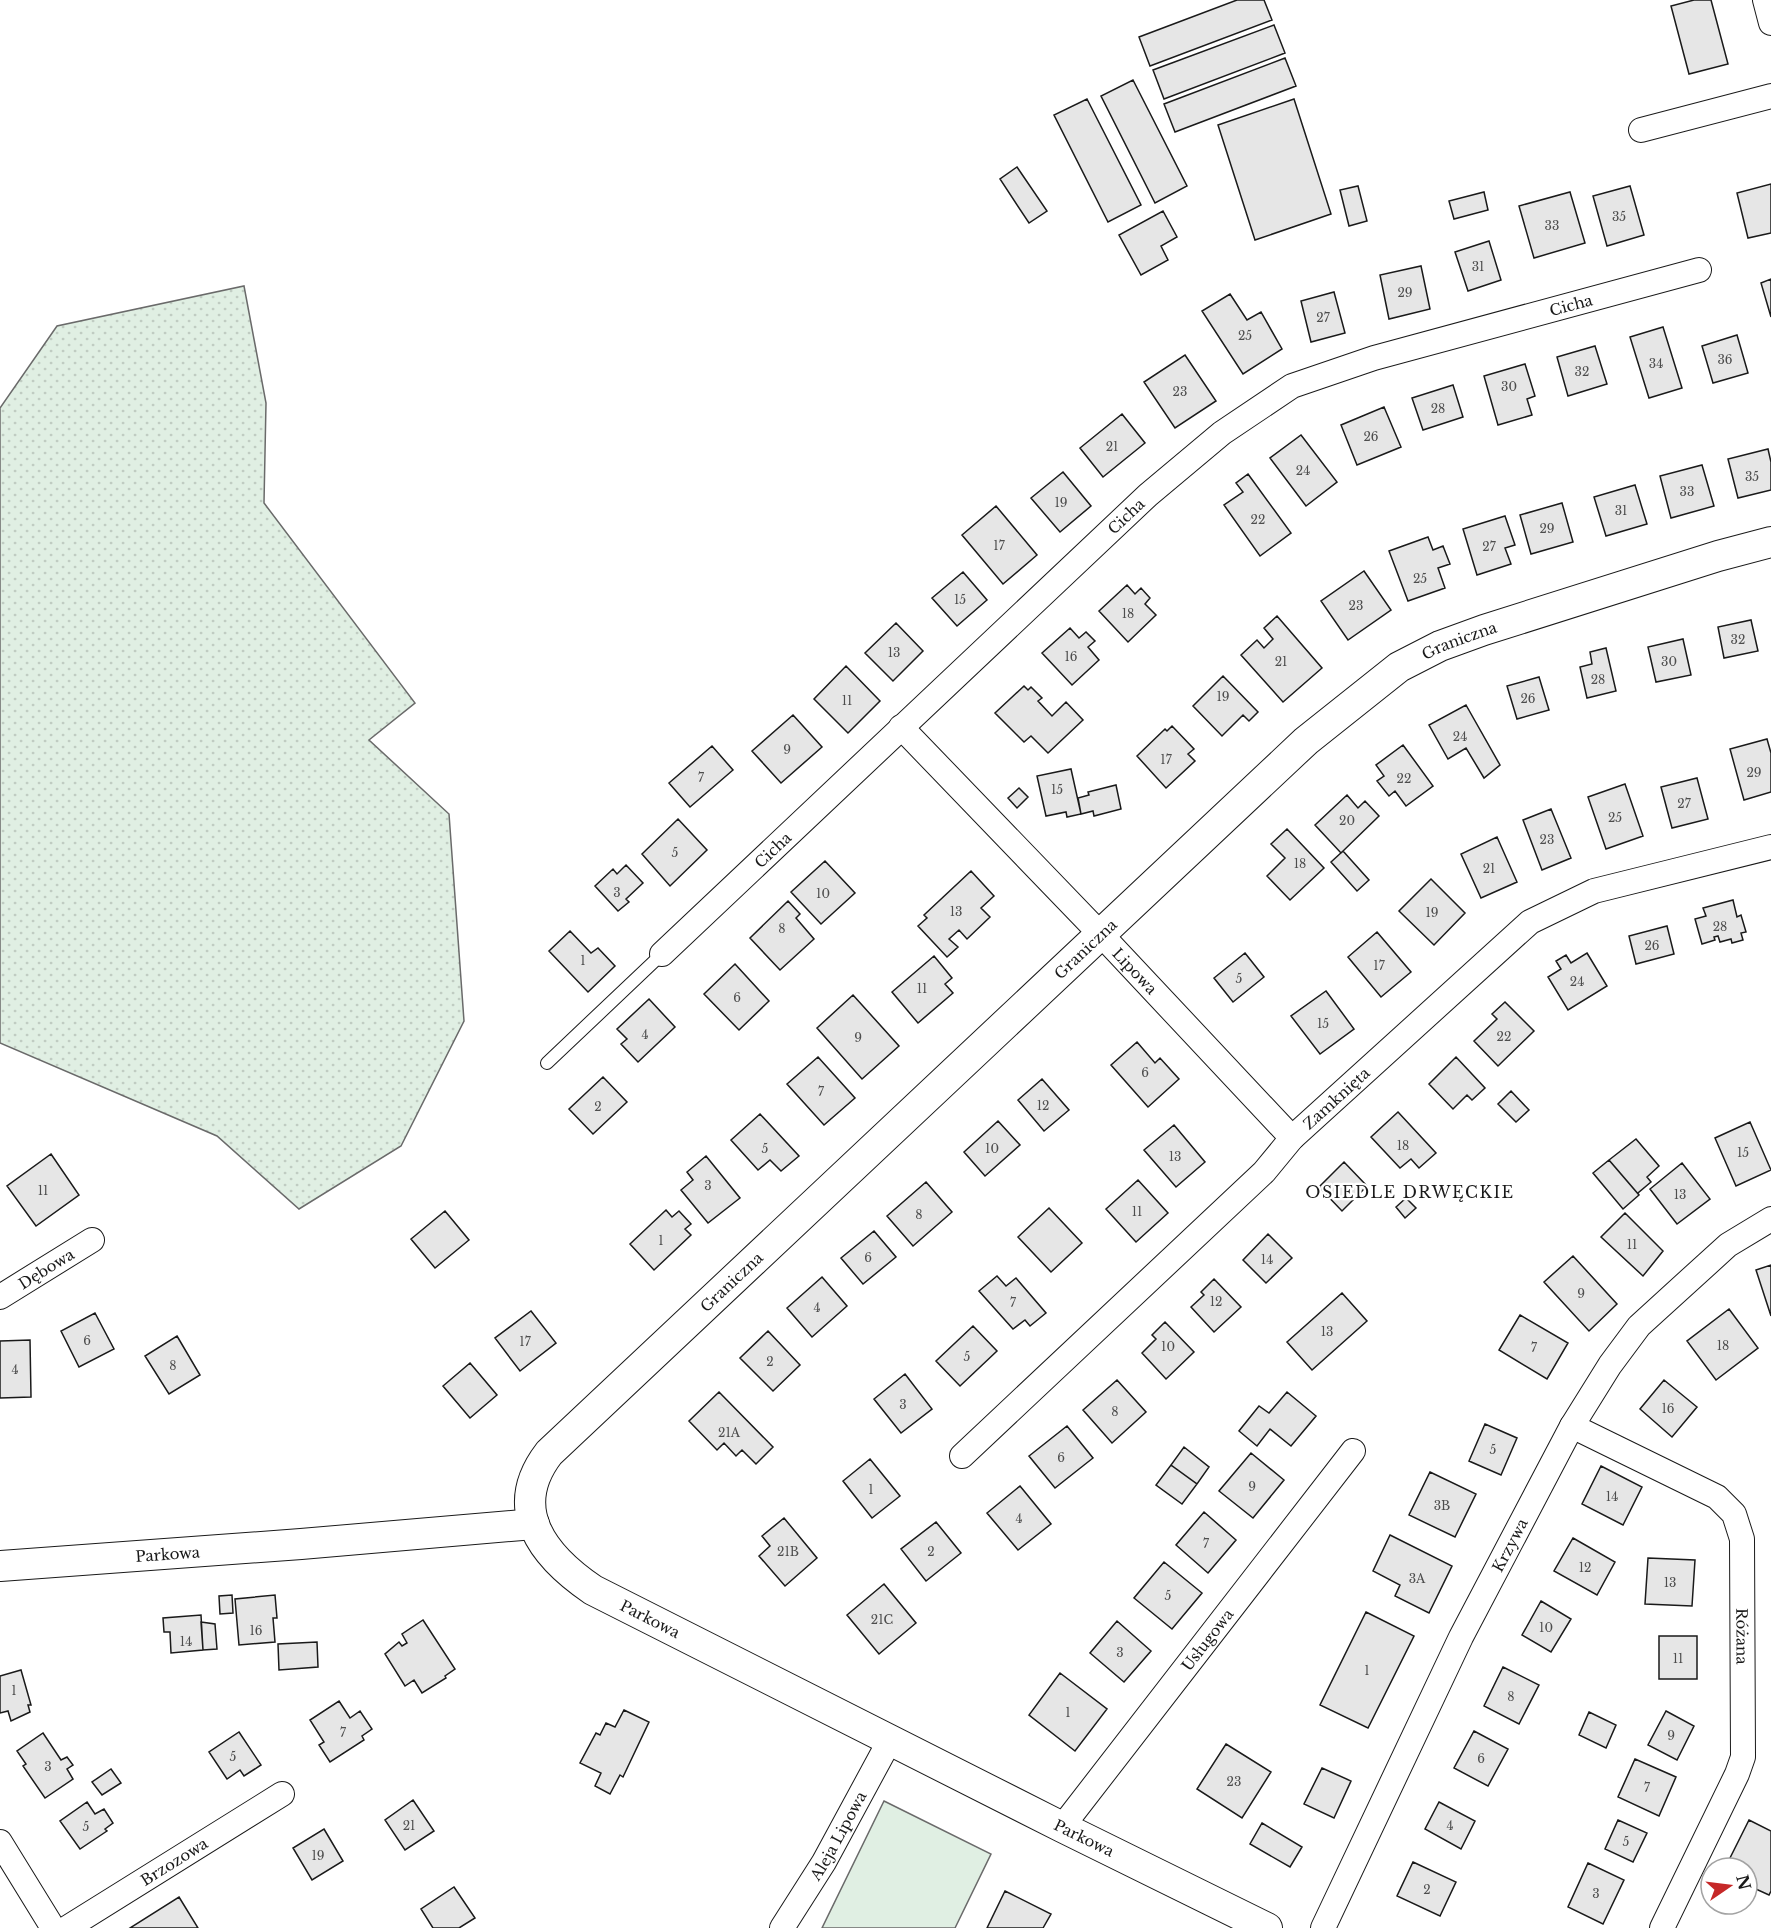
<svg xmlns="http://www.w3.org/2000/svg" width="1771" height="1928" font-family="'Libre Baskerville',serif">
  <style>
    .green { fill: #e0efe3; stroke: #6a6a6a; stroke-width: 1.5 }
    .park { fill: url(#park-dots); stroke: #6a6a6a; stroke-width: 1.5 }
    .building { fill: #e6e6e6; stroke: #1a1a1a; stroke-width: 1.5 }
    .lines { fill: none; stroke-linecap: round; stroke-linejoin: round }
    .service-casing { stroke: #1a1a1a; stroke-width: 14 }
    .minor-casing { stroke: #1a1a1a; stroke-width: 26 }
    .tertiary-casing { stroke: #1a1a1a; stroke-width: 32 }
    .service { stroke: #fff; stroke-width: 12 }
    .minor { stroke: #fff; stroke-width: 24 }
    .tertiary { stroke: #fff; stroke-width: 30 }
    .labels { text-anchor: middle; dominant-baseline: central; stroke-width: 4.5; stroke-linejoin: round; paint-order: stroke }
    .number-label { font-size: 12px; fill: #4d4d4d }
    .street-label { font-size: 15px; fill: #1a1a1a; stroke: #fff }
    .neighbourhood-label { font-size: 16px; letter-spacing: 1.5px; fill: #1a1a1a; stroke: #fff }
  </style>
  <defs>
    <pattern id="park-dots" width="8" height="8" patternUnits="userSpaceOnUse" patternTransform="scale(1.5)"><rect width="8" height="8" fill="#e0efe3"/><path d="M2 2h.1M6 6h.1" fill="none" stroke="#c0ccc2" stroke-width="1.8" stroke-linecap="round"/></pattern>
  </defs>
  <rect width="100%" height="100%" fill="#fff"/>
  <path class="green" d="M884,1801L991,1854L955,1928H822Z"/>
  <path class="park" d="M244,286L266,403L264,503L415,703L369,740L449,814L464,1021L401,1146L299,1209L217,1136L0,1043V408L57,326Z"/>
  <path class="building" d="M1237,0H1264L1272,20L1150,66L1139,37Z
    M1694,0H1711L1728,64L1689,74L1671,6Z
    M1274,25L1285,53L1164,99L1153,70Z
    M1285,58L1296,86L1175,132L1164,104Z
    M1133,80L1187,186L1155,203L1101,96Z
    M1087,99L1141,205L1108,222L1054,115Z
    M1294,99L1331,214L1255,240L1218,125Z
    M1017,167L1047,211L1029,223L1000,179Z
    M1771,184V233L1748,238L1737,193Z
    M1358,186L1367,221L1349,226L1340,190Z
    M1630,186L1644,235L1607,246L1593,196Z
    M1484,192L1488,210L1454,219L1449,201Z
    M1570,192L1585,243L1534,258L1519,206Z
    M1163,211L1177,237L1161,246L1168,260L1141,275L1119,235Z
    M1489,241L1501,280L1468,291L1455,252Z
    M1421,266L1430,309L1389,319L1380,275Z
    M1771,279V317L1761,283Z
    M1334,292L1345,333L1311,342L1301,301Z
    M1230,294L1247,320L1261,312L1282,349L1243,374L1202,311Z
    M1663,327L1682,388L1649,398L1630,337Z
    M1737,335L1748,373L1713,383L1702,346Z
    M1595,346L1607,384L1568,396L1557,357Z
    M1185,355L1216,401L1175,428L1144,382Z
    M1525,364L1535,396L1527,399L1532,415L1498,425L1484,376Z
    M1453,385L1463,417L1423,430L1412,398Z
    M1384,407L1401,447L1357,465L1341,425Z
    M1122,414L1145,443L1103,477L1080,448Z
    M1301,435L1337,482L1306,506L1270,458Z
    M1768,449L1771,462V490L1738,498L1728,459Z
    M1702,465L1714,506L1671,518L1660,476Z
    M1063,472L1091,506L1060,532L1031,498Z
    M1248,474L1291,533L1260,556L1224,505L1243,492L1236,483Z
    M1635,485L1647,524L1606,536L1594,497Z
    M1562,503L1573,542L1531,554L1520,515Z
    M996,506L1037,555L1003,584L962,535Z
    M1505,516L1515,545L1505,548L1511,564L1477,575L1463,529Z
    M1428,537L1433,550L1443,546L1450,564L1438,568L1445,588L1408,601L1389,551Z
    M1364,571L1391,610L1348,640L1321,601Z
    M963,572L987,600L957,626L932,598Z
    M1127,585L1135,594L1141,588L1150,598L1145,604L1156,615L1128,642L1099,611Z
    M1277,616L1322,668L1283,702L1241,655L1257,640L1264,648L1273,639L1264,628Z
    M1751,620L1758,651L1724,658L1718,627Z
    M896,623L923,651L893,681L865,653Z
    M1070,628L1079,638L1086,632L1095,641L1088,647L1099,660L1072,685L1042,653Z
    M1683,639L1691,675L1656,682L1648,647Z
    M1606,648L1616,691L1587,698L1580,667L1592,664L1590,652Z
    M846,666L880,701L848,733L814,699Z
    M1223,676L1258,712L1249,721L1243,715L1222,736L1193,706Z
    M1539,677L1549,710L1517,719L1507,686Z
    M1024,686L1028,690L1031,687L1042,698L1038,701L1052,716L1066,702L1083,720L1048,753L1031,736L1024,742L995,713Z
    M1466,705L1500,765L1484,778L1466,748L1448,759L1429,725Z
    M793,715L822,747L781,783L752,751Z
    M1172,726L1194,749L1188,754L1195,761L1166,788L1137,756L1165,729L1167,731Z
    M1767,739L1771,753V792L1744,800L1730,749Z
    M1403,745L1433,786L1406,806L1395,791L1389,796L1377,781L1384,776L1376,765Z
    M712,746L733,770L690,807L669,783Z
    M1071,769L1081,814L1067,817L1066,812L1046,816L1037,776Z
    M1697,778L1708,819L1672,828L1661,787Z
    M1625,784L1643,836L1606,849L1588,797Z
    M1116,785L1121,809L1094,816L1093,811L1081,814L1078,798L1089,795L1088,792Z
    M1019,788L1028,797L1017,808L1008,798Z
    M1347,795L1358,808L1365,801L1379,816L1341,853L1315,825Z
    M1551,809L1571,858L1542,870L1523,820Z
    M678,819L707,850L670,886L642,854Z
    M1287,829L1324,868L1290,900L1267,876L1285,858L1271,844Z
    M1497,837L1517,882L1481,898L1461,854Z
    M1343,851L1369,880L1357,891L1331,862Z
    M825,861L855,893L821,924L791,892Z
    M626,865L643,883L626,899L629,902L618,911L595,886L613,869L617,874Z
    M971,871L994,896L981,908L990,917L967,939L959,930L949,939L958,947L947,957L918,926L927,918L924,915Z
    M1431,879L1465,913L1434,945L1399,911Z
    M1733,900L1737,917L1741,915L1746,932L1741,933L1743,940L1732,943L1731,939L1720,942L1718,936L1714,937L1715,940L1702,944L1695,919L1706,916L1703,908Z
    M788,901L800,914L796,918L814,939L780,970L750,938Z
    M1667,926L1674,954L1636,964L1629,936Z
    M570,931L591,953L598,948L615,966L588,992L549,951Z
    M1377,932L1411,972L1381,997L1348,957Z
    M1245,953L1264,977L1233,1002L1214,978Z
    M1587,953L1607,986L1568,1010L1548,977L1561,969L1556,961L1566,955L1571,963Z
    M934,956L952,978L945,984L953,993L918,1023L892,992Z
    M735,964L769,1001L739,1030L704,994Z
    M1326,991L1354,1029L1320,1054L1291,1016Z
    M853,995L899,1046L862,1079L817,1028Z
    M649,999L675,1027L638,1062L621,1044L627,1039L617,1029Z
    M1505,1002L1534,1031L1498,1066L1474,1041L1497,1019L1492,1014Z
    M1137,1042L1155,1063L1160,1058L1179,1079L1148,1107L1111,1065Z
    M818,1057L855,1098L824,1125L787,1084Z
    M1456,1057L1485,1088L1472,1100L1467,1095L1453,1109L1429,1084Z
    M603,1077L627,1102L593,1134L569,1109Z
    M1042,1079L1069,1110L1044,1131L1018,1100Z
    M1511,1091L1529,1110L1516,1122L1498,1104Z
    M1398,1112L1436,1153L1419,1168L1411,1159L1400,1168L1371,1137Z
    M760,1114L799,1156L781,1171L770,1160L758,1170L731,1140Z
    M998,1121L1020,1145L985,1176L964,1152Z
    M1750,1122L1771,1170L1736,1186L1715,1138Z
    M1174,1125L1205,1162L1176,1187L1144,1150Z
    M1636,1139L1659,1166L1647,1177L1651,1182L1638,1193L1639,1195L1609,1160Z
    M51,1154L79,1195L36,1226L7,1186Z
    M706,1156L740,1198L708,1223L681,1190L693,1180L687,1172Z
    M1609,1160L1639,1195L1623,1209L1593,1173Z
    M1344,1162L1367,1186L1342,1211L1319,1187Z
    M1682,1163L1710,1199L1677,1224L1650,1189Z
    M1138,1180L1168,1213L1136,1242L1106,1209Z
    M926,1182L952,1212L913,1246L887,1216Z
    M1406,1198L1416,1208L1405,1218L1396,1207Z
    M1049,1208L1082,1243L1051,1272L1018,1237Z
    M666,1210L672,1217L679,1211L691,1224L685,1229L691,1235L654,1270L630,1244Z
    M445,1211L469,1240L435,1268L411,1239Z
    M1625,1213L1663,1251L1643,1276L1601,1237Z
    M874,1231L896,1257L863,1284L841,1258Z
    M1268,1234L1292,1258L1266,1283L1243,1260Z
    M1573,1256L1617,1304L1589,1331L1544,1282Z
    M1771,1265V1316L1756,1270Z
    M997,1276L1006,1286L1016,1278L1046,1313L1030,1326L1025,1320L1013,1329L979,1291Z
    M822,1277L847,1306L812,1337L787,1308Z
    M1214,1279L1241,1307L1214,1332L1191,1307L1204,1295L1201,1292Z
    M1342,1293L1367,1321L1312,1370L1287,1342Z
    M1729,1309L1758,1348L1716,1380L1687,1341Z
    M531,1311L556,1343L520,1371L495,1338Z
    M95,1313L114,1349L79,1367L61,1331Z
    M1520,1315L1568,1343L1547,1379L1499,1350Z
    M1165,1322L1194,1352L1166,1379L1142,1353L1156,1339L1152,1335Z
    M973,1326L997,1351L960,1386L936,1361Z
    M768,1331L800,1365L773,1391L740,1358Z
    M177,1336L200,1375L169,1394L145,1356Z
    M30,1340L31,1397L0,1398V1341Z
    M470,1363L497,1395L470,1418L443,1386Z
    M905,1374L932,1409L901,1433L874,1399Z
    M1117,1380L1146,1412L1112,1443L1083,1410Z
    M1664,1380L1697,1407L1672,1437L1640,1409Z
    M719,1392L773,1447L756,1464L742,1450L736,1456L724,1443L717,1450L689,1421Z
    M1287,1392L1316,1416L1291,1446L1270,1429L1257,1446L1239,1431L1259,1406L1269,1413Z
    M1485,1424L1517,1438L1501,1475L1469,1461Z
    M1067,1426L1093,1458L1055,1488L1029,1456Z
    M1184,1447L1209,1467L1197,1484L1171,1465Z
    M1251,1453L1284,1480L1253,1518L1219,1491Z
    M870,1459L900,1496L872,1518L843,1481Z
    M1171,1465L1197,1484L1182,1504L1156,1485Z
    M1601,1466L1642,1487L1623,1525L1582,1504Z
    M1430,1472L1476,1494L1455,1537L1409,1515Z
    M1020,1486L1051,1524L1018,1550L987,1513Z
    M1204,1512L1236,1540L1208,1573L1176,1545Z
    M784,1518L817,1558L785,1586L759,1556L770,1546L762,1536Z
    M936,1522L961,1553L926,1581L901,1549Z
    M1390,1535L1452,1566L1429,1613L1395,1596L1400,1585L1373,1571Z
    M1573,1538L1615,1562L1597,1595L1554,1571Z
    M1648,1558L1695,1560L1692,1606L1645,1604Z
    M1164,1562L1202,1593L1172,1629L1134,1598Z
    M884,1584L916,1623L879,1654L847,1615Z
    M232,1595L233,1613L220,1614L219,1596Z
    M275,1595L277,1618H273L275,1642L239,1645L235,1599Z
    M1541,1601L1571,1619L1551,1652L1522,1635Z
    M1366,1612L1414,1636L1368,1728L1320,1705Z
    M201,1615L203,1650L171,1653L170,1632H164L163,1618Z
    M423,1620L455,1669L445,1676L446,1678L422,1693L414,1680L405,1686L385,1654L399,1642L402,1646L407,1643L402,1634Z
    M1117,1621L1151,1651L1124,1682L1090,1653Z
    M201,1622L215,1624L217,1649L203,1650Z
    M1659,1636H1697V1679H1659Z
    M317,1642L318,1667L279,1670L278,1644Z
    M1503,1667L1539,1685L1519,1724L1484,1706Z
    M21,1670L31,1705H28L30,1712L11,1721L8,1711L0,1713V1676Z
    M1060,1673L1107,1709L1075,1751L1029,1715Z
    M339,1701L350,1718L360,1711L372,1729L362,1736L364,1740L330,1762L319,1745L324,1742L310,1720Z
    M624,1710L649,1722L623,1777L620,1775L610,1794L595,1786L601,1773L580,1763L596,1733L600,1735L606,1723L615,1727Z
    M1666,1711L1694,1726L1677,1760L1648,1745Z
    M1589,1712L1616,1725L1606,1748L1579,1735Z
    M1474,1731L1508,1749L1488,1786L1454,1768Z
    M239,1732L261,1765L244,1776L240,1770L227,1779L209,1752Z
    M43,1733L61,1760L67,1757L73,1765L67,1769L73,1779L45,1798L23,1766L26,1764L17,1751Z
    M1226,1744L1271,1772L1242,1818L1197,1789Z
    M1635,1759L1676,1777L1659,1816L1618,1797Z
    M1322,1768L1351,1781L1334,1818L1304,1804Z
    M111,1769L121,1783L102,1795L92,1782Z
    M413,1800L434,1831L405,1850L385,1820Z
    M87,1802L95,1814L104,1809L113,1823L105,1829L107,1831L80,1849L60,1821Z
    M1439,1802L1475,1821L1461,1849L1425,1829Z
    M1618,1820L1647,1833L1633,1862L1605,1849Z
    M1749,1820L1771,1831V1891L1769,1895L1747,1885V1868H1725Z
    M1262,1823L1302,1847L1290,1867L1250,1844Z
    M324,1829L343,1861L312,1880L293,1848Z
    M1413,1862L1456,1882L1440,1916L1397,1896Z
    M1588,1863L1624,1880L1603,1924L1568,1907Z
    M454,1887L475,1918L459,1928H433L421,1909Z
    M1005,1891L1051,1914L1043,1928H987Z
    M179,1897L198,1928H130Z"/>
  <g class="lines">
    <defs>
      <path id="service" d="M547,1063L662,954"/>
      <g id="minor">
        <path d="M1765,0L1771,23"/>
        <path d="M1641,130L1771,96"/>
        <path id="s1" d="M901,727L1110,944L1292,1138"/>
        <path id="s2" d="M662,954L1148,495L1222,433L1292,386L1374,358L1699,270"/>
        <path id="s3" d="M0,1297L92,1240"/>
        <path id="s4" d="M1572,1426L1717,1497L1734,1514L1742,1539L1743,1757L1737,1774L1662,1928"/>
        <path id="s5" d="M962,1456L1264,1172L1292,1138L1530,922L1594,891L1771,847"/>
        <path id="s6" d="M1062,1827L1353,1451"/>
        <path d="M0,1842L53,1928"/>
        <path id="s7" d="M67,1928L282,1794"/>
        <path id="s8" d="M782,1928L824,1862L890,1740"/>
        <path id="s9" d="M1323,1928L1461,1637L1572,1426L1610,1365L1639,1326L1728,1245L1771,1219"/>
      </g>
      <g id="tertiary">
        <path id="s10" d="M0,1566L301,1544L534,1524"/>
        <path id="s11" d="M1267,1928L1062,1827L593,1590C543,1556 506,1509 549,1453L1306,741L1399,667L1440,646L1484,630L1718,556L1771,542"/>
      </g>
    </defs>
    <use href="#service" class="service-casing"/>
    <use href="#minor" class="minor-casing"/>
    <use href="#tertiary" class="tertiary-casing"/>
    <use href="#service" class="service"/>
    <use href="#minor" class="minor"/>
    <use href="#tertiary" class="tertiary"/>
  </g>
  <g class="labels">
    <g class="number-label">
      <text x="1619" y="216">35</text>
      <text x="1552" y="225">33</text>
      <text x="1478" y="266">31</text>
      <text x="1405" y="292">29</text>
      <text x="1323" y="317">27</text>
      <text x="1245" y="335">25</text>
      <text x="1725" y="359">36</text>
      <text x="1656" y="363">34</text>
      <text x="1582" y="371">32</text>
      <text x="1509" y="386">30</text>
      <text x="1180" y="391">23</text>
      <text x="1438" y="408">28</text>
      <text x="1371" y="436">26</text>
      <text x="1112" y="446">21</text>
      <text x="1303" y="470">24</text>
      <text x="1752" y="476">35</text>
      <text x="1687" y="491">33</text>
      <text x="1061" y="502">19</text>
      <text x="1621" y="510">31</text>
      <text x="1258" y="519">22</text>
      <text x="1547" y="528">29</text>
      <text x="999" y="545">17</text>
      <text x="1489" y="546">27</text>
      <text x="1420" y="578">25</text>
      <text x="960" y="599">15</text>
      <text x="1356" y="605">23</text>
      <text x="1128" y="613">18</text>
      <text x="1738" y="639">32</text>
      <text x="894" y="652">13</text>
      <text x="1071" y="656">16</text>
      <text x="1281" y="661">21</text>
      <text x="1669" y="661">30</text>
      <text x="1598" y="679">28</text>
      <text x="1223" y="696">19</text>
      <text x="1528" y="698">26</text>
      <text x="847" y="700">11</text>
      <text x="1460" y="736">24</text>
      <text x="787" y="749">9</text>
      <text x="1166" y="759">17</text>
      <text x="1754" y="772">29</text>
      <text x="701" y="777">7</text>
      <text x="1404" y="778">22</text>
      <text x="1057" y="789">15</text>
      <text x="1684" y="803">27</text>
      <text x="1615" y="817">25</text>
      <text x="1347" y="820">20</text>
      <text x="1547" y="839">23</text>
      <text x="675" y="852">5</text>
      <text x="1300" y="863">18</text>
      <text x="1489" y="868">21</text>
      <text x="617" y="892">3</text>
      <text x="823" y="893">10</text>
      <text x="956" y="911">13</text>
      <text x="1432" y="912">19</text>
      <text x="1720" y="926">28</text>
      <text x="782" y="928">8</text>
      <text x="1652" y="945">26</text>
      <text x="583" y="960">1</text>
      <text x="1379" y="965">17</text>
      <text x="1239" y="978">5</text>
      <text x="1577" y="981">24</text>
      <text x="922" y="988">11</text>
      <text x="737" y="997">6</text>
      <text x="1323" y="1023">15</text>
      <text x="645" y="1034">4</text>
      <text x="1504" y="1036">22</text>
      <text x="858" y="1037">9</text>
      <text x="1145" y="1072">6</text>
      <text x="821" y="1091">7</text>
      <text x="1043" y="1105">12</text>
      <text x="598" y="1106">2</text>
      <text x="1403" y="1145">18</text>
      <text x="765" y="1148">5</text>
      <text x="992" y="1148">10</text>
      <text x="1743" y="1152">15</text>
      <text x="1175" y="1156">13</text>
      <text x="708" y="1185">3</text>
      <text x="43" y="1190">11</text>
      <text x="1680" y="1194">13</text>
      <text x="1137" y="1211">11</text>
      <text x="919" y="1214">8</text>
      <text x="661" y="1240">1</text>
      <text x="1632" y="1244">11</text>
      <text x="868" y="1257">6</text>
      <text x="1267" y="1259">14</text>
      <text x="1581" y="1293">9</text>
      <text x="1216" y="1301">12</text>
      <text x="1013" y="1302">7</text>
      <text x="817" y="1307">4</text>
      <text x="1327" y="1331">13</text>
      <text x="87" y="1340">6</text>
      <text x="525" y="1341">17</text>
      <text x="1723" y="1345">18</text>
      <text x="1168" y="1346">10</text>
      <text x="1534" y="1347">7</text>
      <text x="967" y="1356">5</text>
      <text x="770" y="1361">2</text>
      <text x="173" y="1365">8</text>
      <text x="15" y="1369">4</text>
      <text x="903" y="1404">3</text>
      <text x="1668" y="1408">16</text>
      <text x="1115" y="1411">8</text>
      <text x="729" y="1432">21A</text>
      <text x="1493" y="1449">5</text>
      <text x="1061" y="1457">6</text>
      <text x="1252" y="1486">9</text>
      <text x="871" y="1489">1</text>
      <text x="1612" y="1496">14</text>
      <text x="1442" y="1505">3B</text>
      <text x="1019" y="1518">4</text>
      <text x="1206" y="1543">7</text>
      <text x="788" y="1551">21B</text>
      <text x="931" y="1551">2</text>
      <text x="1585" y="1567">12</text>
      <text x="1417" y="1578">3A</text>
      <text x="1670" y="1582">13</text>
      <text x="1168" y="1595">5</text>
      <text x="882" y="1619">21C</text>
      <text x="1546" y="1627">10</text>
      <text x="256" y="1630">16</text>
      <text x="186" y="1641">14</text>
      <text x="1120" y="1652">3</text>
      <text x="1678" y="1658">11</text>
      <text x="1367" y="1670">1</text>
      <text x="14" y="1690">1</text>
      <text x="1511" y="1696">8</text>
      <text x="1068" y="1712">1</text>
      <text x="343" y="1732">7</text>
      <text x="1671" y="1735">9</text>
      <text x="233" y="1756">5</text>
      <text x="1481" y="1758">6</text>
      <text x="48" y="1766">3</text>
      <text x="1234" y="1781">23</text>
      <text x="1647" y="1787">7</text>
      <text x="409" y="1825">21</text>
      <text x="1450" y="1825">4</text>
      <text x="86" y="1826">5</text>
      <text x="1626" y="1841">5</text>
      <text x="318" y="1855">19</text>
      <text x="1427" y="1889">2</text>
      <text x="1596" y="1893">3</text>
    </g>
    <g class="street-label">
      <text stroke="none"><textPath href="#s2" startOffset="1140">Cicha</textPath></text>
      <text stroke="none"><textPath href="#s2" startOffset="638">Cicha</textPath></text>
      <text stroke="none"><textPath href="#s11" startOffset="2144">Graniczna</textPath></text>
      <text stroke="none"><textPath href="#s2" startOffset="152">Cicha</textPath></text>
      <text stroke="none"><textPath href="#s11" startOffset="1656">Graniczna</textPath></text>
      <text stroke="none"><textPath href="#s1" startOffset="338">Lipowa</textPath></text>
      <text stroke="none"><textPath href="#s5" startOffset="518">Zamknięta</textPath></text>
      <text stroke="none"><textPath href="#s3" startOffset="54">Dębowa</textPath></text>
      <text stroke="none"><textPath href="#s11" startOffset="1170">Graniczna</textPath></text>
      <text stroke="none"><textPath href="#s9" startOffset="426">Krzywa</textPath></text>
      <text stroke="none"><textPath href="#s10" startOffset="168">Parkowa</textPath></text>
      <text transform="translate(650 1619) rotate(27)">Parkowa</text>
      <text stroke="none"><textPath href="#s4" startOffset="309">Różana</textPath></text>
      <text stroke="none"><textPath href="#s6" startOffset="237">Usługowa</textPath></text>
      <text stroke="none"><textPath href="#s8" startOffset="108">Aleja Lipowa</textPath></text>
      <text transform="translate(1084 1838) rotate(26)">Parkowa</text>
      <text stroke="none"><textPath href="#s7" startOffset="126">Brzozowa</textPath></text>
    </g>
    <g class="neighbourhood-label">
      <text x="1410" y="1192">OSIEDLE DRWĘCKIE</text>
    </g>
  </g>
  <g transform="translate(1729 1886) rotate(76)"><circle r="28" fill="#ffffff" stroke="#a3a3a3" stroke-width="1.5"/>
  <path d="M0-4.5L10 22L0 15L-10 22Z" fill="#c62828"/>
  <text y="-9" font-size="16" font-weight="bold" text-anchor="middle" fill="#1a1a1a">N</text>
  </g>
</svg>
